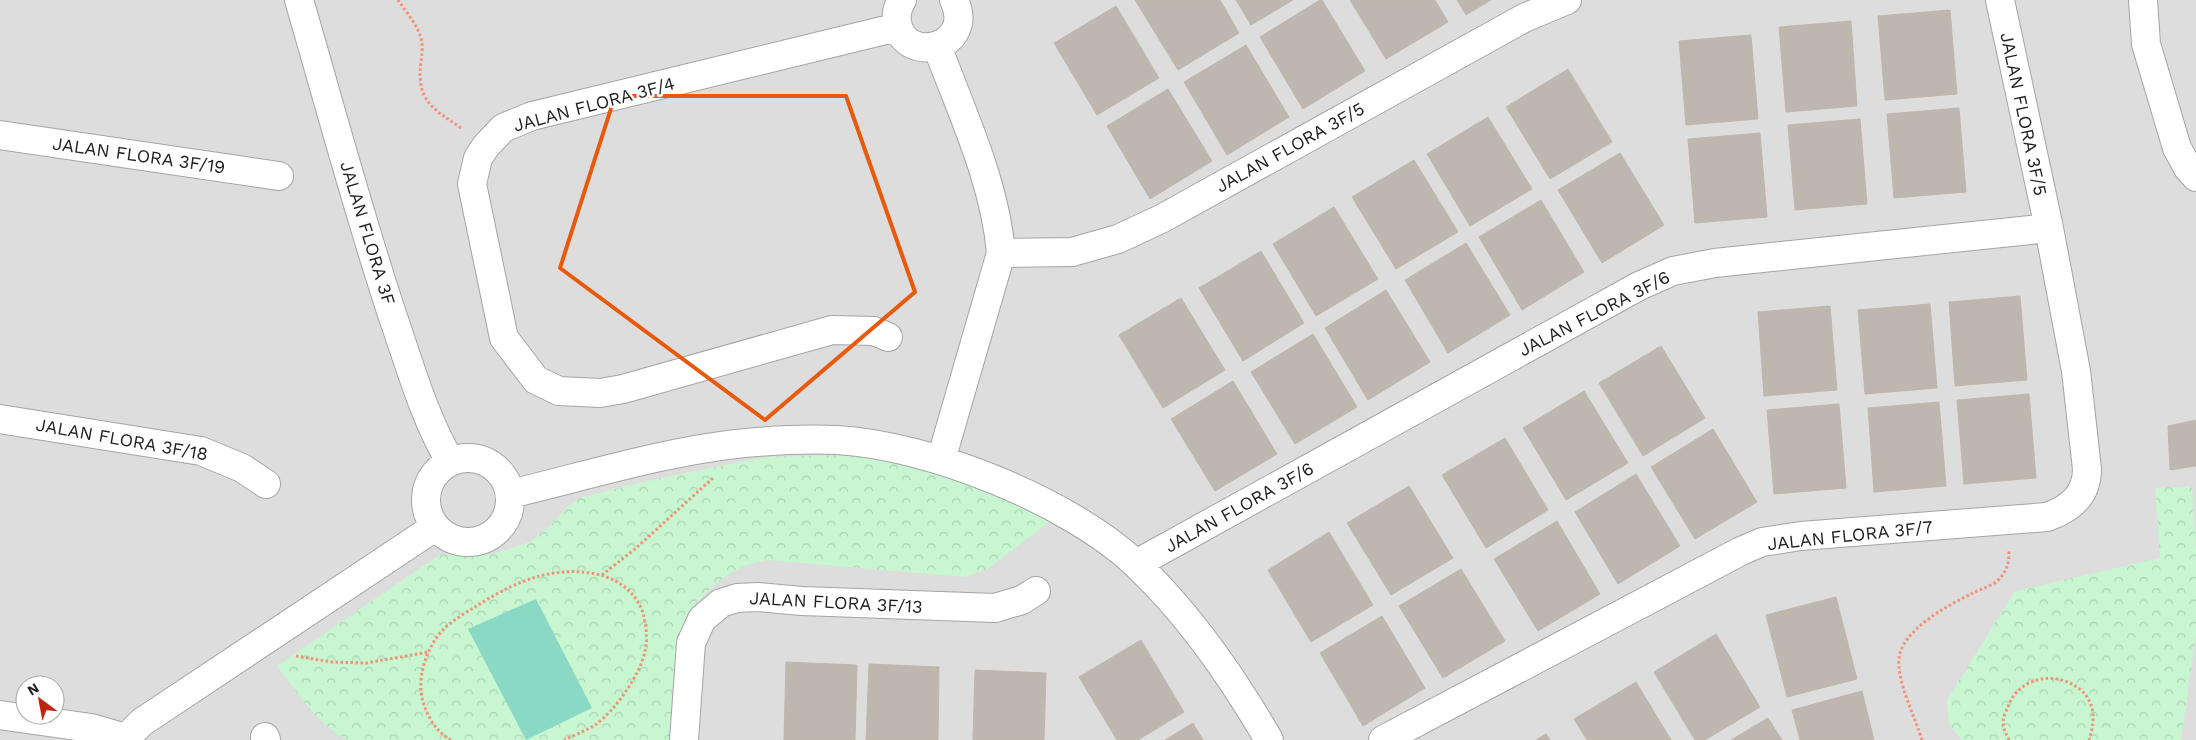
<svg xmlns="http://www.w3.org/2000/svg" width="2196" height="740" font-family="'Work Sans',sans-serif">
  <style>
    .residential { fill: #dedddd; fill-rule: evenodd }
    .park { fill: url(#park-crowns) }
    .pitch { fill: #8ad9c4 }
    .building { fill: #bdb7b0; stroke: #c0b7aa }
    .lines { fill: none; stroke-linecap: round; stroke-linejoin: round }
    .street-casing { stroke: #a4a4a4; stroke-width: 30 }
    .path { stroke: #f09277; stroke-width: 3; stroke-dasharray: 2.5 2.5; stroke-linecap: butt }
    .street { stroke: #fff; stroke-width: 28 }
    .marked { fill: none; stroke: #e8590c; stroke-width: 4; stroke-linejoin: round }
    .labels { text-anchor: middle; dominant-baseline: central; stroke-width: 5; stroke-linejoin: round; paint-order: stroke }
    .street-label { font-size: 18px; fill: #202020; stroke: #fff }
  </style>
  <defs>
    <pattern id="park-crowns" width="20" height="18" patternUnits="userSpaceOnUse" patternTransform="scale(1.25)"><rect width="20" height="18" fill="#c7f6d1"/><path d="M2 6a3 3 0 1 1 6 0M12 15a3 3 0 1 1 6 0" fill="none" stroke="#abd3b3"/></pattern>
  </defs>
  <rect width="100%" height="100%" fill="#f0eee7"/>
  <path class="residential" d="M0,0H2196V740H0ZM25,685H55V715H25Z"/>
  <path class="park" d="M874,454L962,477L1060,514L989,568L966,577L767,560L743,566L717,582L693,606L683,636L678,740H348C320,728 296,690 277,666L439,555H489L530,542L548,528L567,507L580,498L647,481L765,457Z
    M2192,486L2196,548V634L2181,740H1962L1949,725L1947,700L2015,591L2160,558L2155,488Z"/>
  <path class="pitch" d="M536,599L592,708L526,740L468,629Z"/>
  <path class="building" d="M1135,0H1220L1239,33L1178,70Z
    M1236,0H1293L1251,25Z
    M1320,0H1322L1365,71L1303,109L1260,37Z
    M1350,0H1435L1448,22L1386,59Z
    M1457,0H1491L1466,15Z
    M1116,6L1159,78L1097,115L1054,43Z
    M1950,10L1957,94L1885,100L1878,16Z
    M1851,21L1857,106L1786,112L1779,27Z
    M1751,35L1758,119L1686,125L1679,41Z
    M1246,45L1289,117L1227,155L1184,82Z
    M1568,69L1612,142L1550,179L1506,107Z
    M1168,89L1212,161L1150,199L1107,126Z
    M1959,108L1966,192L1894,198L1887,114Z
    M1488,117L1532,189L1470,226L1427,154Z
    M1860,119L1867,204L1795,210L1788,125Z
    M1760,133L1767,217L1695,223L1688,139Z
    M1620,153L1664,225L1602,263L1558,190Z
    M1414,160L1458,232L1396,269L1352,197Z
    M1541,200L1584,272L1522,310L1479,237Z
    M1334,207L1378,279L1316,316L1273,244Z
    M1466,243L1510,315L1448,353L1405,280Z
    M1261,251L1304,323L1243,361L1199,288Z
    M1386,290L1430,362L1368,400L1325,328Z
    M2020,296L2027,380L1955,386L1949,302Z
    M1181,298L1225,370L1163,408L1119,335Z
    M1930,304L1937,388L1865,394L1858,310Z
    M1830,306L1837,390L1764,396L1758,312Z
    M1313,334L1357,407L1295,444L1251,372Z
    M1661,346L1705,418L1643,456L1599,383Z
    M1233,381L1277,454L1215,491L1171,419Z
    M1584,391L1628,463L1566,500L1523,428Z
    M2029,394L2036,478L1964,484L1957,400Z
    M1939,402L1946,486L1874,492L1868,408Z
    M1839,404L1846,488L1774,494L1767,410Z
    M2196,420V466L2170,470L2168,426Z
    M1713,429L1757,502L1695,539L1651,467Z
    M1505,438L1548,510L1486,548L1442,475Z
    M1636,474L1680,546L1618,584L1575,512Z
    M1409,486L1453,558L1391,595L1347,523Z
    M1557,521L1600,594L1538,631L1494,559Z
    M1329,532L1373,605L1311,642L1268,570Z
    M1461,569L1505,641L1443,678L1399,606Z
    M1836,597L1857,679L1787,697L1766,615Z
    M1382,616L1425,688L1363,726L1320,653Z
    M1716,634L1760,707L1705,740H1695L1654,672Z
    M1141,640L1184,712L1138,740H1117L1079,677Z
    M786,662L857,665L855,740H784Z
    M869,664L939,667L938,740H866Z
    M975,670L1046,673L1044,740H973Z
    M1636,682L1671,740H1587L1574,719Z
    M1862,691L1874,740H1800L1792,710Z
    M1768,718L1782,740H1731Z
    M1193,723L1203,740H1165Z
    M1546,734L1550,740H1536Z"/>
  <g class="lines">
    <defs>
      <path id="street" d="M299,0C330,106 358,212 393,317C410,366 424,417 450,461
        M902,0C897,7 896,14 897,22C904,67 977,47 954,0
        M2000,0L2049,228
        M2143,0L2146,44L2177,148L2188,168L2196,177
        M937,46C962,113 995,182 1001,253L941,460
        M0,135L279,176
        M1001,253L1072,252L1118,239L1161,219L1524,18L1567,0
        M888,337L874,331L832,330L623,389L600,393L559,391L536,380L504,338L472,184L478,158L486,146L503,128L532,116L898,27
        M0,419L201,451L242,468L266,484
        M426 500a42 42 0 1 1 84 0a42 42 0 1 1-84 0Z
        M510,494C590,475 676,448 757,442C783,440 811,439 837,440C929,445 1069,501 1136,564C1190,615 1232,676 1269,740
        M1136,564L1639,286L1673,271L1715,263L2049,228L2076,371L2087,469C2087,495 2070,509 2047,517L1801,536L1762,542L1741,551L1383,740
        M0,715L91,728L125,738
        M265,737L266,740
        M124,740L142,722L163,708L435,527
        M684,740L691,643L702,619L721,603L737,598L758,597L802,601L995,608L1022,600L1036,591"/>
    </defs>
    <use href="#street" class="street-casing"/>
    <path class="path" d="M398,0C407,13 420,28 422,43C423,53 420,64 420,74C420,105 439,112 461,128
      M602,575L635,549L713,478
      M296,656L332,662L366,663L429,652
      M451,740C436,732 428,717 423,702C417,680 424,656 437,637C446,624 462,615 475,607C495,594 517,582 540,576C577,566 629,571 643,613C646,625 648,639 645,651C641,674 614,712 595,725C586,731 574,735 564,740
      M1922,740C1915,717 1897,682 1899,659C1901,630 1950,604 1973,593C1981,589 1995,585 2000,578C2008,569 2009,562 2009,550
      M2009,740C2006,734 2003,728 2003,722C2003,717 2006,711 2008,707C2019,676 2057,670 2081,690C2096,704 2095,722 2089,740"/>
    <use href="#street" class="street"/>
  </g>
  <path class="marked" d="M615,96H846L915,292L765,420L560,268Z"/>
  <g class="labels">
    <g class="street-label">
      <text transform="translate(594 104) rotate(-15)">JALAN FLORA 3F/4</text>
      <text transform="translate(2024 114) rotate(78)">JALAN FLORA 3F/5</text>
      <text transform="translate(1290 147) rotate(-29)">JALAN FLORA 3F/5</text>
      <text transform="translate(139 155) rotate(8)">JALAN FLORA 3F/19</text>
      <text transform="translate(368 233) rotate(73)">JALAN FLORA 3F</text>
      <text transform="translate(1594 313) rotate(-27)">JALAN FLORA 3F/6</text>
      <text transform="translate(122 439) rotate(10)">JALAN FLORA 3F/18</text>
      <text transform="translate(1239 507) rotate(-29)">JALAN FLORA 3F/6</text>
      <text transform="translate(1850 535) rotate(-6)">JALAN FLORA 3F/7</text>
      <text transform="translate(836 602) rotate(3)">JALAN FLORA 3F/13</text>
    </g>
  </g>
  <g transform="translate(40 700) rotate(328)"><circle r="24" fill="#ffffff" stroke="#a6a6a6"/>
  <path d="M0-4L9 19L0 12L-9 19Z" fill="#c1240e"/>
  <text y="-8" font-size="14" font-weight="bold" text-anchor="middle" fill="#202020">N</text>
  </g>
</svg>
